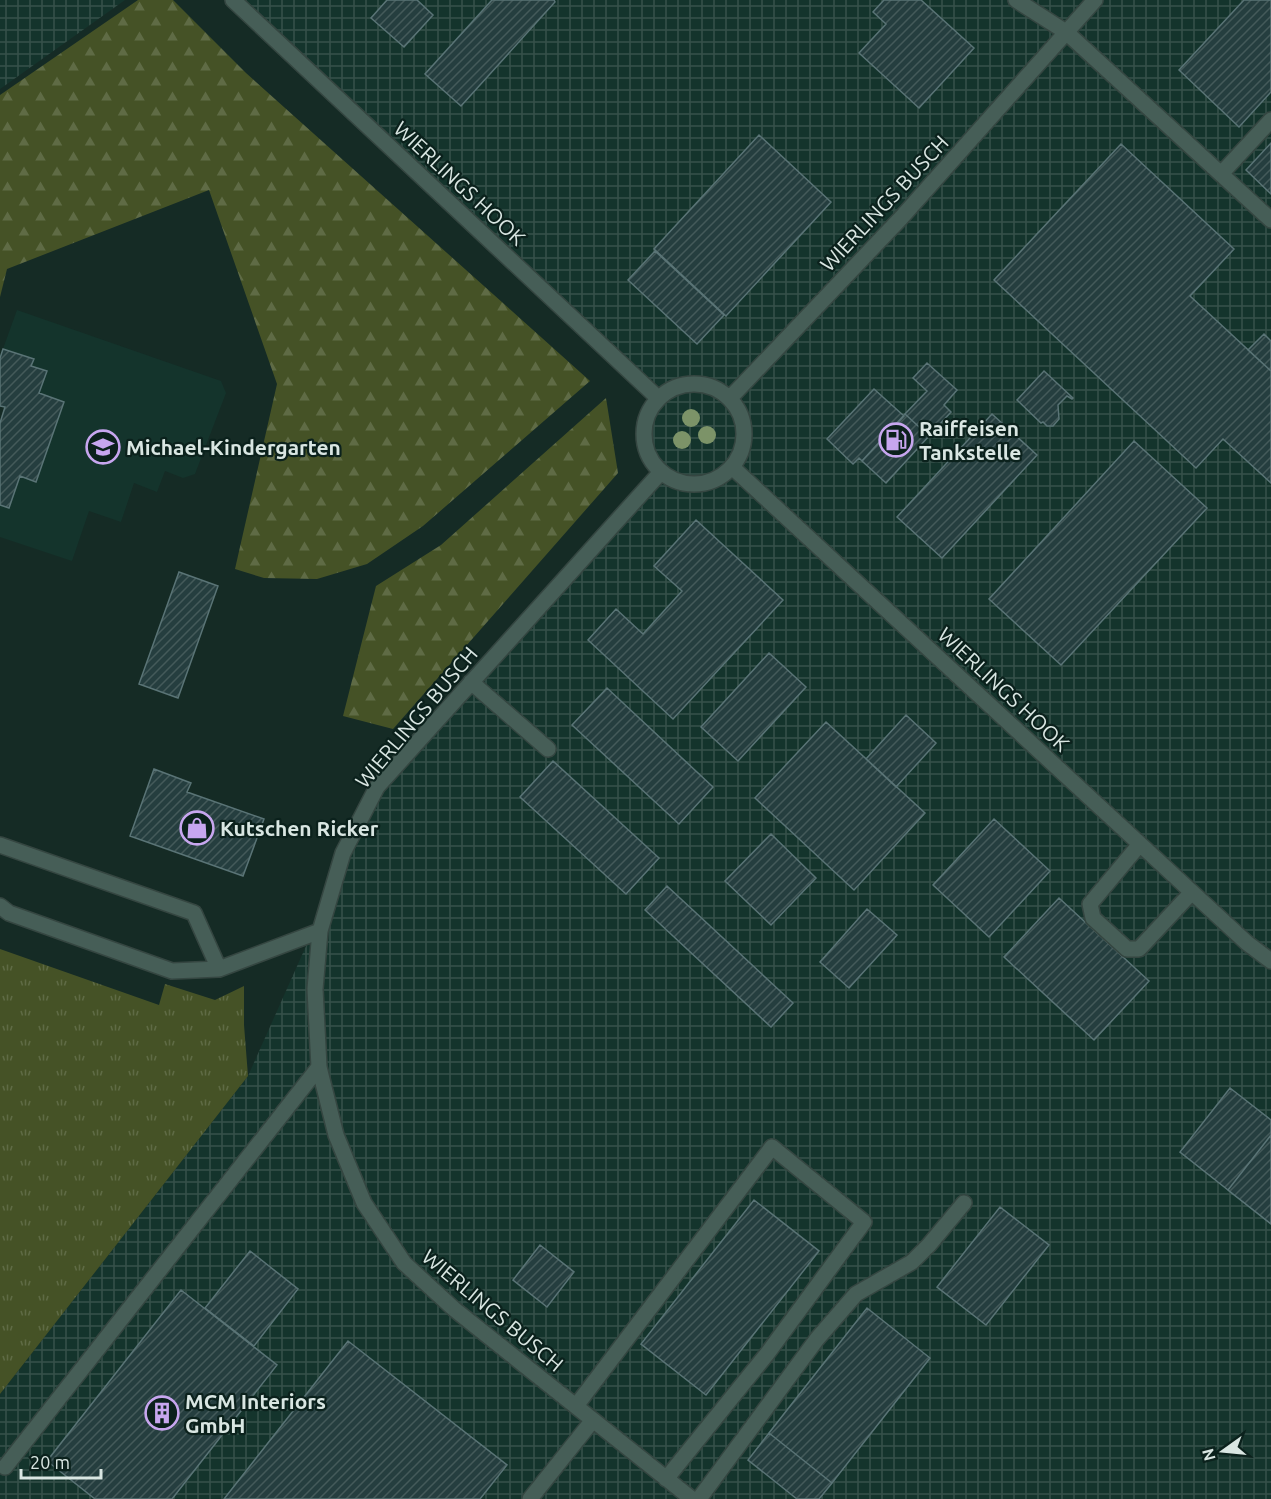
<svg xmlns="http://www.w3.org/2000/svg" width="1271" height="1499" font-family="Ubuntu,sans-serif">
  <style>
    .built { fill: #14342c }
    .industrial { fill: url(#industrial-grid) }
    .grass { fill: url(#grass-tufts) }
    .forest { fill: url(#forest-firs) }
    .building { fill: url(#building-hatch); stroke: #5a7476; stroke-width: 1.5 }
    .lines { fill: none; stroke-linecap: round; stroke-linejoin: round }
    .minor-casing { stroke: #354641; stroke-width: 18 }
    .minor { stroke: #465e57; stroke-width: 15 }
    .tree { fill: #7c9368 }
    .labels { text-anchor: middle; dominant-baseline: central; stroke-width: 4.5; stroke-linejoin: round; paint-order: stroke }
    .street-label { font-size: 21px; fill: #d9e6e2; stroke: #0b211c }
    .poi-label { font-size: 21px; font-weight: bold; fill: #d9e6e2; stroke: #0b211c; text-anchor: start }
  </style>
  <defs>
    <pattern id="industrial-grid" width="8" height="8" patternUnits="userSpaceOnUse" patternTransform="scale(1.5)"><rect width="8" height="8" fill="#14342c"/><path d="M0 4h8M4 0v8" fill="none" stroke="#36514a"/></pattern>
    <pattern id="grass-tufts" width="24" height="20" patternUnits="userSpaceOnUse" patternTransform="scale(1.5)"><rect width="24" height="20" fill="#455226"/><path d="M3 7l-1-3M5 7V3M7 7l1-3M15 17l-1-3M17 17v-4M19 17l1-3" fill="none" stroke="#5f6b45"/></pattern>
    <pattern id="forest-firs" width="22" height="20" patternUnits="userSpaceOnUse" patternTransform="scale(1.5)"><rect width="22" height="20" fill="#455226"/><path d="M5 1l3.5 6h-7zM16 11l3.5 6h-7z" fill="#5f6b45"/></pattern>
    <pattern id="building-hatch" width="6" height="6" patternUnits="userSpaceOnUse" patternTransform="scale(1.5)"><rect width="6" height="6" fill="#253e3f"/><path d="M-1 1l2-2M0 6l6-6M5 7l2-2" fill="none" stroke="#445a5a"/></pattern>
  </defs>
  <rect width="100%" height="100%" fill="#152b25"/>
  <path class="built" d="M17,310L221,381L226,393L195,474L183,478L165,471L157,492L134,483L121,522L89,511L72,561L0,537V423L5,408L0,406V357Z"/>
  <path class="industrial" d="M0,0H125L0,89Z
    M233,0H1271V1499H0V1394L248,1076L377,787L660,472L651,460L645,446L644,432L646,418L650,409L658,399Z"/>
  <path class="grass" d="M0,949L159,1005L165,984L215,1000L244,986V1025L248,1076L0,1394Z"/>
  <path class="forest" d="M138,0H173L246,73L590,381L423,526L367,564L317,579L264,578L235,569L277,384L209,190L7,269L0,297V95Z
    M606,398L618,473L393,729L343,716L376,586L441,545Z"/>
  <path class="building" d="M387,0H417L433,15L404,47L371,18Z
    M492,0H554L555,2L461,106L425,74Z
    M884,0H921L974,48L919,108L859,53L886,24L873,12Z
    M1244,0H1271V92L1239,127L1179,70Z
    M759,135L831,202L726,316L654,249Z
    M1271,143V194L1246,170Z
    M1121,144L1234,249L1190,296L1271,371V483L1223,439L1196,468L994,280Z
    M655,251L724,315L697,344L628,280Z
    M1264,334L1271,341V371L1248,350Z
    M3,349L34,359L31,366L47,371L39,393L64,402L36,482L20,476L9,508L0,505V423L5,407L0,406V358Z
    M927,363L957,390L944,405L951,412L929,436L905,414L927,391L913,378Z
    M1044,371L1073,398L1072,399L1067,396L1058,405L1059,419L1053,426H1047L1043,422L1041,423L1017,400Z
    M874,389L904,416L862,461L859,458L853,464L827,439Z
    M905,414L929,436L886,483L862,461Z
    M992,414L1037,455L942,558L897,517Z
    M1134,441L1207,508L1061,665L989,599Z
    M696,520L783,600L673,719L588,640L616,609L643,634L682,591L654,566Z
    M179,572L218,586L178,698L139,684Z
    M769,653L806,687L738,761L701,727Z
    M607,688L713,787L679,824L572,725Z
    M906,715L936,743L896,787L866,759Z
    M826,722L925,813L854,890L755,798Z
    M553,761L659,858L626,894L520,797Z
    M154,769L191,783L187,792L264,819L243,876L130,836Z
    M994,819L1050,871L989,937L933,885Z
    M771,834L816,878L771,925L725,881Z
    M667,886L793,1003L771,1027L645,910Z
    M1059,898L1149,981L1094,1040L1004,957Z
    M867,909L897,935L849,988L820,962Z
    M1230,1088L1271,1120V1135L1228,1190L1180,1152Z
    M1271,1135V1224L1228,1190Z
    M754,1200L819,1251L706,1395L641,1344Z
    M1000,1207L1049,1245L986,1325L937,1287Z
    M540,1245L574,1272L547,1307L513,1280Z
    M250,1251L298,1289L254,1346L205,1308Z
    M181,1290L277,1365L172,1499H95L47,1461Z
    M867,1308L930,1358L832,1483L769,1433Z
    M348,1341L507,1465L480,1499H224Z
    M769,1433L832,1483L819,1499H797L748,1460Z"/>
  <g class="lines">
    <defs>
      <path id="minor" d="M233,0L658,398
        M1016,0L1066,32L1271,220
        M1221,174L1271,120
        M644 434a50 50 0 1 1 100 0a50 50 0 1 1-100 0Z
        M730,398L901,218L1095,0
        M732,467L1247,943L1271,961
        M661,472L377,787L343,853L320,931L315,989L319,1067L336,1135L364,1203L404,1263L454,1309L692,1499
        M471,682L548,749
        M1140,844L1090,904L1093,918L1127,949H1139L1192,892
        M0,845L194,913L219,969
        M0,906L9,913L172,971L219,969L320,931
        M576,1406L772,1147L864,1222L767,1354L666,1479
        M5,1467L319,1067
        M530,1499L593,1420
        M699,1499L817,1339L856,1294L912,1262L929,1245L964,1203"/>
    </defs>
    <use href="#minor" class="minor-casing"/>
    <use href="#minor" class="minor"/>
  </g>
  <g class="tree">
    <circle cx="691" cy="418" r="9"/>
    <circle cx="707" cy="435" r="9"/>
    <circle cx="682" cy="440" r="9"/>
  </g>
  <defs>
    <symbol id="fuel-ring" viewBox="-11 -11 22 22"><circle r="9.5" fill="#0b211c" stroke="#c7a6ef" stroke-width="1.5"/><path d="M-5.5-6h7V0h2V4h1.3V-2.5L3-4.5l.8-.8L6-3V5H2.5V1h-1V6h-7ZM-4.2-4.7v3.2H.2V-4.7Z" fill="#c7a6ef"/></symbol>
    <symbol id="school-ring" viewBox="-11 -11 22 22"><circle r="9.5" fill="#0b211c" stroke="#c7a6ef" stroke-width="1.5"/><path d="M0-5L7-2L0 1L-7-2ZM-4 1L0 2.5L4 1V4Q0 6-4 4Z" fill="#c7a6ef"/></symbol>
    <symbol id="shop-ring" viewBox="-11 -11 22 22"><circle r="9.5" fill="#0b211c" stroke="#c7a6ef" stroke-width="1.5"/><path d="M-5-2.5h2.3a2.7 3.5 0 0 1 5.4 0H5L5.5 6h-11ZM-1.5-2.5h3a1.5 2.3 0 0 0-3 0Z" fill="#c7a6ef"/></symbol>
    <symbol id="building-ring" viewBox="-11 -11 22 22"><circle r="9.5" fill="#0b211c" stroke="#c7a6ef" stroke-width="1.5"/><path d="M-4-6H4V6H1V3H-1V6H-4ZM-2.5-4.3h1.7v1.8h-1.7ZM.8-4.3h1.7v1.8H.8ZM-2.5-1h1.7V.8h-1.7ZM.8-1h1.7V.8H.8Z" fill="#c7a6ef"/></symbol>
  </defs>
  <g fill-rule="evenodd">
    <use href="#fuel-ring" x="877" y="421" width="38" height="38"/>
    <use href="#school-ring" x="84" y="428" width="38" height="38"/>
    <use href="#shop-ring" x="178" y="809" width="38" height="38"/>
    <use href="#building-ring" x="143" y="1394" width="38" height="38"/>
  </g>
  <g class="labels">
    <g class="street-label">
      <text transform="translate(460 183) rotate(43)">WIERLINGS HOOK</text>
      <text transform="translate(884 203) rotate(-47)">WIERLINGS BUSCH</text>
      <text transform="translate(1004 689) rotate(43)">WIERLINGS HOOK</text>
      <text transform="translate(416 717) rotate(-50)">WIERLINGS BUSCH</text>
      <text transform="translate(493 1310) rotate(40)">WIERLINGS BUSCH</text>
    </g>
    <g class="poi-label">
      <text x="919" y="428">Raiffeisen<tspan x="919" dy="24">Tankstelle</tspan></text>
      <text x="126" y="447">Michael-Kindergarten</text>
      <text x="220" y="828">Kutschen Ricker</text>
      <text x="185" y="1401">MCM Interiors<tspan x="185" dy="24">GmbH</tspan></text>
    </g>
  </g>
  <g transform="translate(1223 1451) rotate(255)" stroke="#0b211c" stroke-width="4.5" paint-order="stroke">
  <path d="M0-4.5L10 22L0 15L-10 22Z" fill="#d9e6e2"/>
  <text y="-9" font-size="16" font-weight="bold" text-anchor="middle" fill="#d9e6e2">N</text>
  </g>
  <path d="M21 1469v9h80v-9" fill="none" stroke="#d9e6e2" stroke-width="3"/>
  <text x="30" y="1469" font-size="18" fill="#d9e6e2" stroke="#0b211c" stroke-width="4.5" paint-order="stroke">20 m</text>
</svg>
